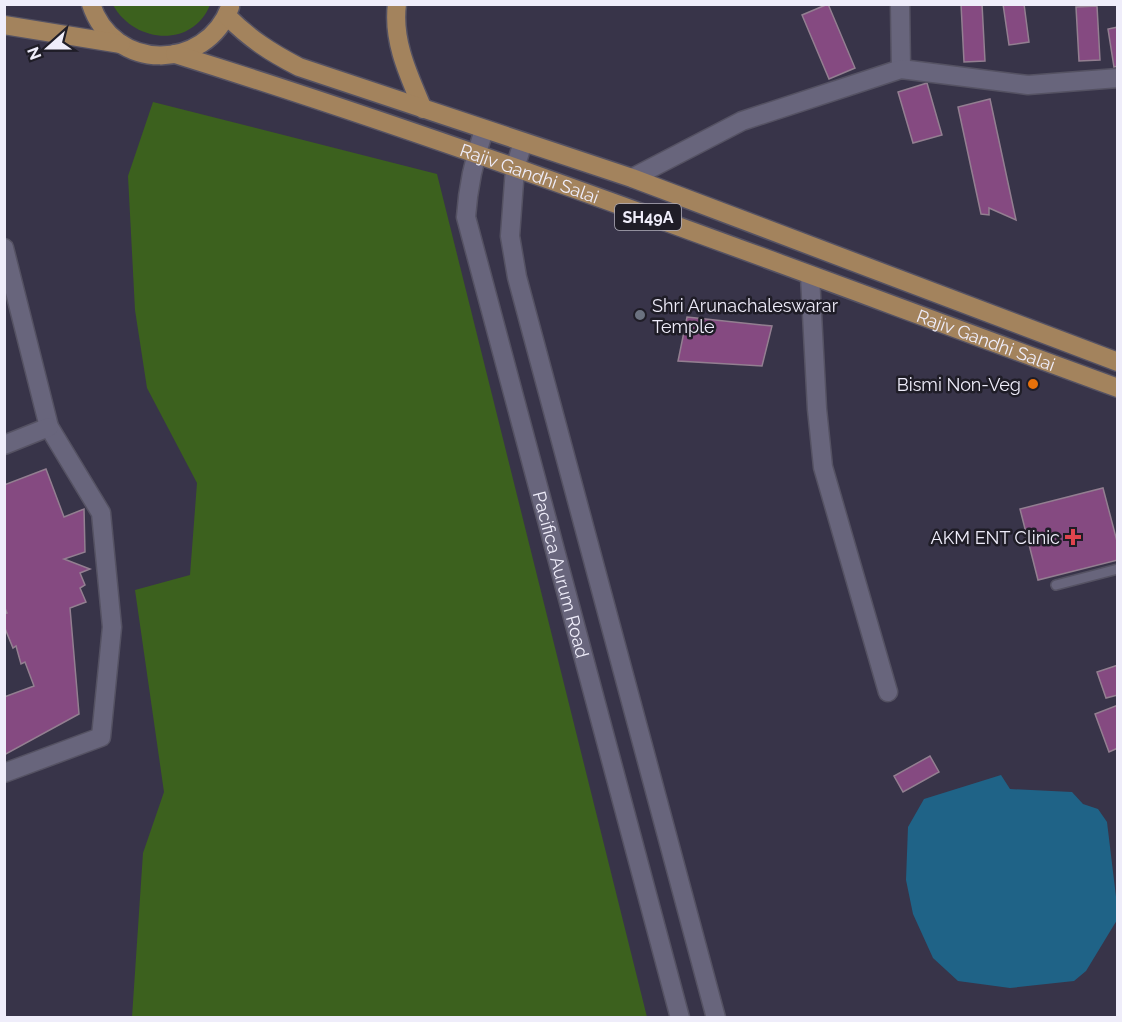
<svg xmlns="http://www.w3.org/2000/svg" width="1122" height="1022" font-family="Raleway,sans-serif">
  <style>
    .green { fill: #3c611e }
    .water { fill: #1f6387 }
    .building { fill: #854a81; stroke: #937f91; stroke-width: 1.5 }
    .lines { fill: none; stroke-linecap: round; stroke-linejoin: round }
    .service-casing { stroke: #555263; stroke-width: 12 }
    .minor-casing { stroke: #555263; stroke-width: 21 }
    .primary-casing { stroke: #555263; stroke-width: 21 }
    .service { stroke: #68657c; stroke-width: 9 }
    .minor { stroke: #68657c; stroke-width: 18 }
    .primary { stroke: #a3835d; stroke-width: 18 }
    .worship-dot { fill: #6b7280; stroke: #1f1d27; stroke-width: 2 }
    .food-dot { fill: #e8710a; stroke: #1f1d27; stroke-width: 2 }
    .health-dot { fill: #e0444e; stroke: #1f1d27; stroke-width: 2 }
    .labels { text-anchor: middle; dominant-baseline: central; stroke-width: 5; stroke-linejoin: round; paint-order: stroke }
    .shield { fill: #1f1d27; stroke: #b1afbb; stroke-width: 1.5 }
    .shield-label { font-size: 16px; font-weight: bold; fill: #efedfa }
    .street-label { font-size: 18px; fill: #efedfa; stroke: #1f1d27 }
    .poi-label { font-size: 18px; fill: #efedfa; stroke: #1f1d27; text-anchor: end }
  </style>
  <rect width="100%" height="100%" fill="#383449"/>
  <path class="green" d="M113,5H210C192,49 134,43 113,5Z
    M153,102L437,174L647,1017H132L143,853L164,792L135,590L190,575L197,483L147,388L135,310L128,176Z"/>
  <path class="water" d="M1001,775L1010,789L1072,792L1083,804L1098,809L1107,822L1117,905V920L1086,971L1074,981L1010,988L958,981L933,958L913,914L906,880L908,827L924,799Z"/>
  <path class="building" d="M828,4L855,68L829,79L802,15Z
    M961,4H982L985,61L964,62Z
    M1003,4H1024L1029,42L1009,45Z
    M1097,6L1100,60L1079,61L1076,7Z
    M1118,27V66L1114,67L1108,29Z
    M927,83L942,135L913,143L898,92Z
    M990,99L1016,220L989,208V215L981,214L958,107Z
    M687,317L772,326L762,366L678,361Z
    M46,469L64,517L84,509L85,552L64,559L90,569L80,573L85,585L80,588L86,602L70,608L79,714L4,755V697L34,686L25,662L21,664L16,646L13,648L4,626V614L7,613L4,606V485Z
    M1103,488L1118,545V560L1038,580L1020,509Z
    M1118,665V695L1106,698L1097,672Z
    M1118,705V748L1109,752L1095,714Z
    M930,756L939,772L903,792L894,776Z"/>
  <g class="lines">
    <defs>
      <path id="service" d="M1056,585L1118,569"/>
      <g id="minor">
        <path d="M900,4L901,69"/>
        <path id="s1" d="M484,130C474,159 468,187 466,217L680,1018"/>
        <path d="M523,142L515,168L510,236L517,277L716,1018"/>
        <path d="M632,178L742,121L901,69L1028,85L1118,78"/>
        <path d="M4,248L49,427L101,513L112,627L101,737L4,773"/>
        <path d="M810,276L817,409L823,467L888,692"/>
        <path d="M4,445L49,427"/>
      </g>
      <g id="primary">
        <path d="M91,4C113,72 206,72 230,7"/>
        <path d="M397,4C392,41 409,76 423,109"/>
        <path d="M227,16C250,39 270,52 299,67L632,178L1118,362"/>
        <path d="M4,25L121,44"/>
        <path id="s2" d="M175,54C493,153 805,274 1118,388"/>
      </g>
    </defs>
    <use href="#service" class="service-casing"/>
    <use href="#minor" class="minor-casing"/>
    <use href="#primary" class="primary-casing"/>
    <use href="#service" class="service"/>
    <use href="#minor" class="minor"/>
    <use href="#primary" class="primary"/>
  </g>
  <circle class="worship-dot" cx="640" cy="315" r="6"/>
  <circle class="food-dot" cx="1033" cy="384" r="6"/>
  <path class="health-dot" d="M1070 528h6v6h6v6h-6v6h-6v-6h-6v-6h6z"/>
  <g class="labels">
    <rect class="shield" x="615" y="204" width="66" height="26" rx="4.5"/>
    <g class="shield-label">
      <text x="648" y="217">SH49A</text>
    </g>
    <g class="street-label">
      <text stroke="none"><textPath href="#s2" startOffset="374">Rajiv Gandhi Salai</textPath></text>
      <text stroke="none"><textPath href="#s2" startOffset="860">Rajiv Gandhi Salai</textPath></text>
      <text stroke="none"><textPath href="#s1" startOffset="459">Pacifica Aurum Road</textPath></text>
    </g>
    <g class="poi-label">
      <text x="652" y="305" text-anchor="start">Shri Arunachaleswarar<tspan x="652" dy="21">Temple</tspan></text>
      <text x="1021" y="384">Bismi Non-Veg</text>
      <text x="1060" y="537">AKM ENT Clinic</text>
    </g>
  </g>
  <rect width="1122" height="1022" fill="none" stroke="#efedfa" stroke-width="12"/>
  <g transform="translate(48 48) rotate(249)" stroke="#1f1d27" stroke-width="4.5" paint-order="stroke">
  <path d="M0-4.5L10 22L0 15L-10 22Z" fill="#efedfa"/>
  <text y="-9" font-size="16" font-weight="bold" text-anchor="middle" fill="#efedfa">N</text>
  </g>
</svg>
